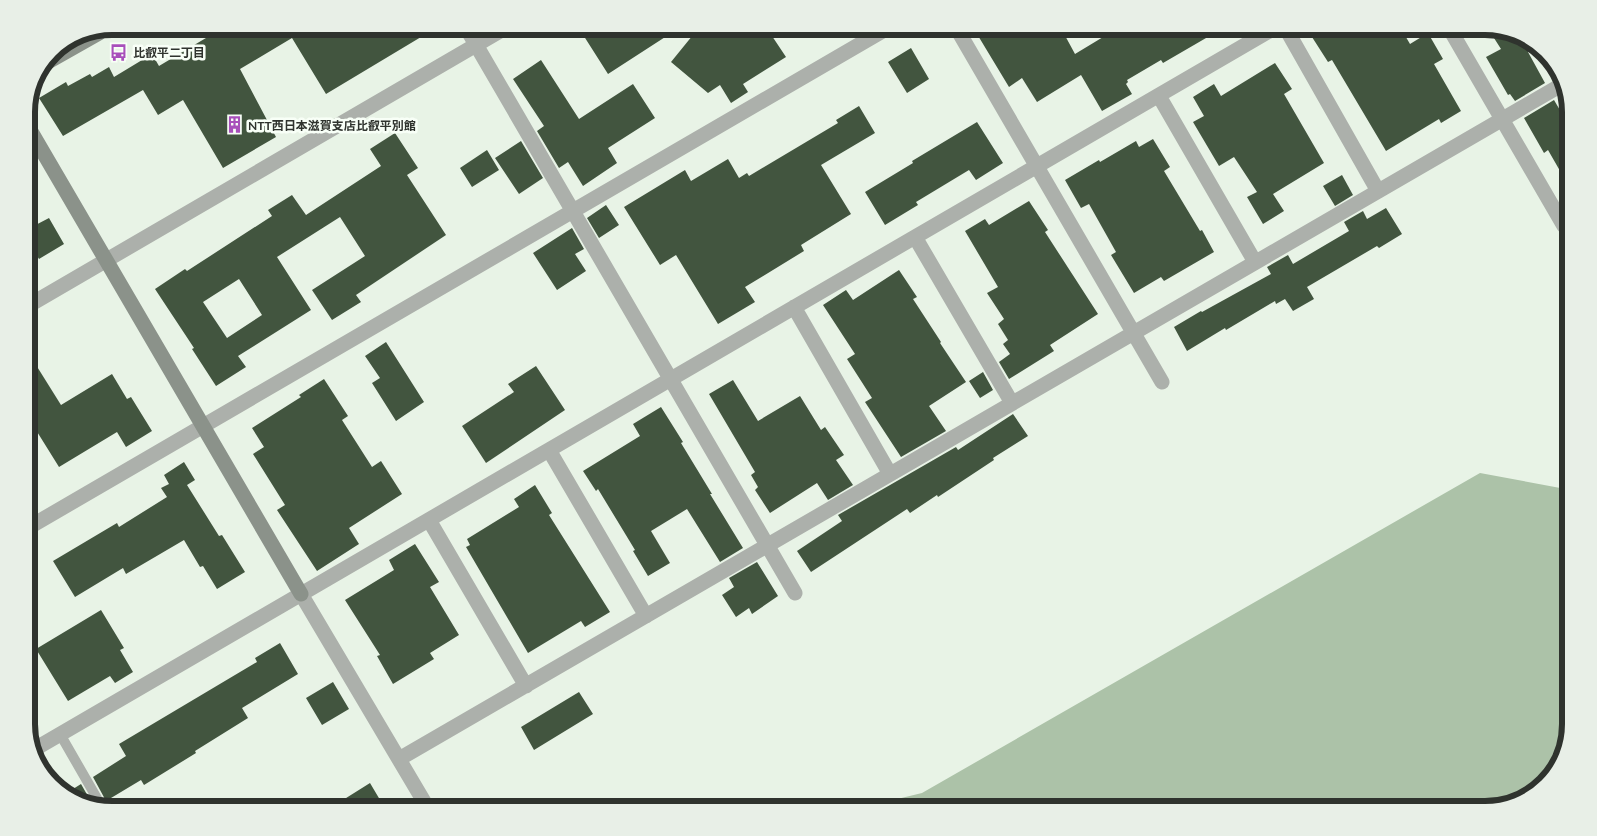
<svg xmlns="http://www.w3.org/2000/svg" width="1597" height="836" font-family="Lato,'Noto Sans JP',sans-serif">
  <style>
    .forest { fill: #acc2a8 }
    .building { fill: #42553f; fill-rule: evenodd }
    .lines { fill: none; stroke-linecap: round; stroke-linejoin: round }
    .lane { stroke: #acb0ab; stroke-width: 10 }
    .street { stroke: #acb0ab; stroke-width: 15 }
    .secondary { stroke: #8b928a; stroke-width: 15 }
    .labels { text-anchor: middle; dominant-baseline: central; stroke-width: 5; stroke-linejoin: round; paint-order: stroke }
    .poi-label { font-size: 12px; font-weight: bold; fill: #2f332e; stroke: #f8fff7; text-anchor: start }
    .rim { fill: none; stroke: #2f332e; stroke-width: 6 }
  </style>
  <rect width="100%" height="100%" fill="#e8f3e6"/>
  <path class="forest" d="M1480,473L1571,490V724L1562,762L1528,798L1486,810H852L922,793Z"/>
  <path class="building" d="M1225,27L1163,63L1161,60L1127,80L1128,82L1126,84L1132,94L1102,111L1081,75L1037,102L1022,78L1009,87L974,29L1045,28L1050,36L1062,30L1075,54L1118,28Z
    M1329,27H1400L1410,44L1428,33L1443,59L1434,64L1461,111L1441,123L1439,119L1386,151L1332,60L1328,62L1312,37Z
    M1487,27L1523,35L1536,47L1528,52L1545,83L1515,101L1510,94L1508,95L1486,57L1501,49Z
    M580,30H676L608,74Z
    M697,30H768L786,57L743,84L748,92L731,103L720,85L708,93L671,62Z
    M431,31L326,94L292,38L240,69L276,137L223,168L183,100L158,115L143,90L63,136L39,98L66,82L68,86L90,74L92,77L109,67L114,77L152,54L159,66L216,32Z
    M911,48L929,79L907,93L888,62Z
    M541,60L579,119L633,84L655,118L608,148L617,163L583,186L568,162L559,168L537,131L544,126L513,79Z
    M1275,63L1292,89L1284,94L1324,163L1273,194L1284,211L1263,224L1247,197L1257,192L1234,157L1219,166L1193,122L1204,116L1193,97L1214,84L1221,96Z
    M1554,100L1571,129V190L1548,150L1544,153L1524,118Z
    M859,106L875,133L821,165L851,214L801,245L804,251L745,287L755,302L718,324L676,255L660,265L624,207L685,170L691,181L728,159L739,178L747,173L749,176L838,123L836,120Z
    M977,122L1003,163L976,180L969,170L916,202L918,205L885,225L865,192L913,163L912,161Z
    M395,133L418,168L407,175L446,235L356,295L361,302L332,320L312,290L365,256L340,217L277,257L311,310L238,356L246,367L216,386L192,349L194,348L155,289L185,269L187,271L272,216L268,210L292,195L306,215L381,166L370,149ZM239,279L262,315L227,338L203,302Z
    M1153,139L1170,167L1164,171L1200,231L1202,230L1214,252L1164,281L1161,277L1134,293L1111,255L1116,252L1089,204L1081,208L1065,180L1099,160L1100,162L1136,141L1139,147Z
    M521,141L543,178L519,194L495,158Z
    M487,150L499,170L472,187L460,168Z
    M1342,175L1353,195L1335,206L1323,186Z
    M1029,201L1048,230L1045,232L1098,314L1050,345L1054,351L1009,379L999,362L1010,354L1003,344L1008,340L998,324L1004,319L987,293L998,287L965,231L985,219L989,225Z
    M606,205L619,225L599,238L587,218Z
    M1386,208L1402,234L1379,248L1377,246L1307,287L1314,299L1293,311L1285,299L1276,304L1275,301L1226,330L1225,328L1187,351L1174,327L1201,311L1202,312L1271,274L1267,267L1288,255L1293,264L1349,231L1344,222L1363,211L1367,219Z
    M49,218L64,244L39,259L26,238V230Z
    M572,228L584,249L575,254L586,271L557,290L533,253Z
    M899,270L917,297L913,299L941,342L940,343L966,382L929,406L946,431L901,457L865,402L872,398L847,359L855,354L823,305L846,290L853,300Z
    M386,342L424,402L396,421L372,383L380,378L365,356Z
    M26,349L61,405L112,374L127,399L131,397L152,431L126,447L117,432L59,467L26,414Z
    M536,366L565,410L486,463L462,426L514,392L508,384Z
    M983,372L993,390L980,398L969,381Z
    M324,379L348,416L342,420L372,467L381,461L402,494L349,528L359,544L317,571L277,510L285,505L253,454L264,447L252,428L301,397L299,395Z
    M733,380L758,421L800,396L821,430L825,427L844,455L836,460L853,485L828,500L817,483L770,513L755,490L758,487L751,475L755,472L709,394Z
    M661,407L683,442L681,443L712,494H710L743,548L720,562L687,509L651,531L670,563L648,576L633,551L635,550L598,489L596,491L583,471L640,436L633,424Z
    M1013,414L1028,436L993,458L994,460L938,497L937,495L910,513L907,509L811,572L797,551L842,521L838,515L956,447L958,450Z
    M184,462L195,480L187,485L219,536L222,535L245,572L217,589L203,566L200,567L184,540L126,574L123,568L75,597L53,561L117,523L119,527L167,497L161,488L169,484L164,475Z
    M535,485L552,513L549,515L610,612L585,627L581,621L528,653L466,547L470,545L467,539L519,507L514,499Z
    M415,544L439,582L430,587L459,635L430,653L434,659L393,684L377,656L380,655L345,600L394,570L389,560Z
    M757,562L778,596L752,614L749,608L736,617L722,595L734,587L729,578Z
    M101,610L124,648L120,650L133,672L115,683L110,676L68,701L36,649Z
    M280,643L298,674L242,708L248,718L195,751L196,753L144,785L141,780L106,801L93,777L126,756L119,744L257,662L255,658Z
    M333,682L349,709L322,725L306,698Z
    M579,692L593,714L534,750L521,727Z
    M370,783L386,810H327Z
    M81,784L93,805L74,801L65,794Z"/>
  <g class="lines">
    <path class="lane" d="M60,734L102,807"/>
    <path class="street" d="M1448,26L1564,226L1571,228
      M1285,27L1378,191
      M957,29L1162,382
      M468,31L795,593
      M1159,96L1255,262
      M915,237L1012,403
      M26,307L500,31
      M794,307L890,474
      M549,450L646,616
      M429,520L526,686
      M26,529L886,29
      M301,594L429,810
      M33,750L1276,27
      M399,759L1563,84"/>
    <path class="secondary" d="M46,63L99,33
      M26,123L301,594"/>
  </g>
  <defs>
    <symbol id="bus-bare" viewBox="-9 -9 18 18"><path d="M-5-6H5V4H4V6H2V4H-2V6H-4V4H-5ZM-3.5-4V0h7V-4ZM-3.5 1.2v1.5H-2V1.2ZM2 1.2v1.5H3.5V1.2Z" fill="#a84fbb" stroke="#f8fff7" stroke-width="2.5" paint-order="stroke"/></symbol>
    <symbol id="building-bare" viewBox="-9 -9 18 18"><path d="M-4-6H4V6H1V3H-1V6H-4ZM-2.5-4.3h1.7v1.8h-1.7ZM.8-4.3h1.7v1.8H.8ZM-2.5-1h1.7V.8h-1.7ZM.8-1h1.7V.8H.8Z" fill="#a84fbb" stroke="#f8fff7" stroke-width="2.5" paint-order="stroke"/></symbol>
  </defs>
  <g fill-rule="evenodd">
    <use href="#bus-bare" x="106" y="40" width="25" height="25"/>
    <use href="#building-bare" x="222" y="112" width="25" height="25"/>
  </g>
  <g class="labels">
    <g class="poi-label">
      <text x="133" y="52">比叡平二丁目</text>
      <text x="248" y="125">NTT西日本滋賀支店比叡平別館</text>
    </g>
  </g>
  <path d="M0 0H1597V836H0ZM112 35H1485A77 77 0 0 1 1562 112V724A77 77 0 0 1 1485 801H112A77 77 0 0 1 35 724V112A77 77 0 0 1 112 35Z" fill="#e8efe7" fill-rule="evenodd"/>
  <path class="rim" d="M112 35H1485A77 77 0 0 1 1562 112V724A77 77 0 0 1 1485 801H112A77 77 0 0 1 35 724V112A77 77 0 0 1 112 35Z"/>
</svg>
